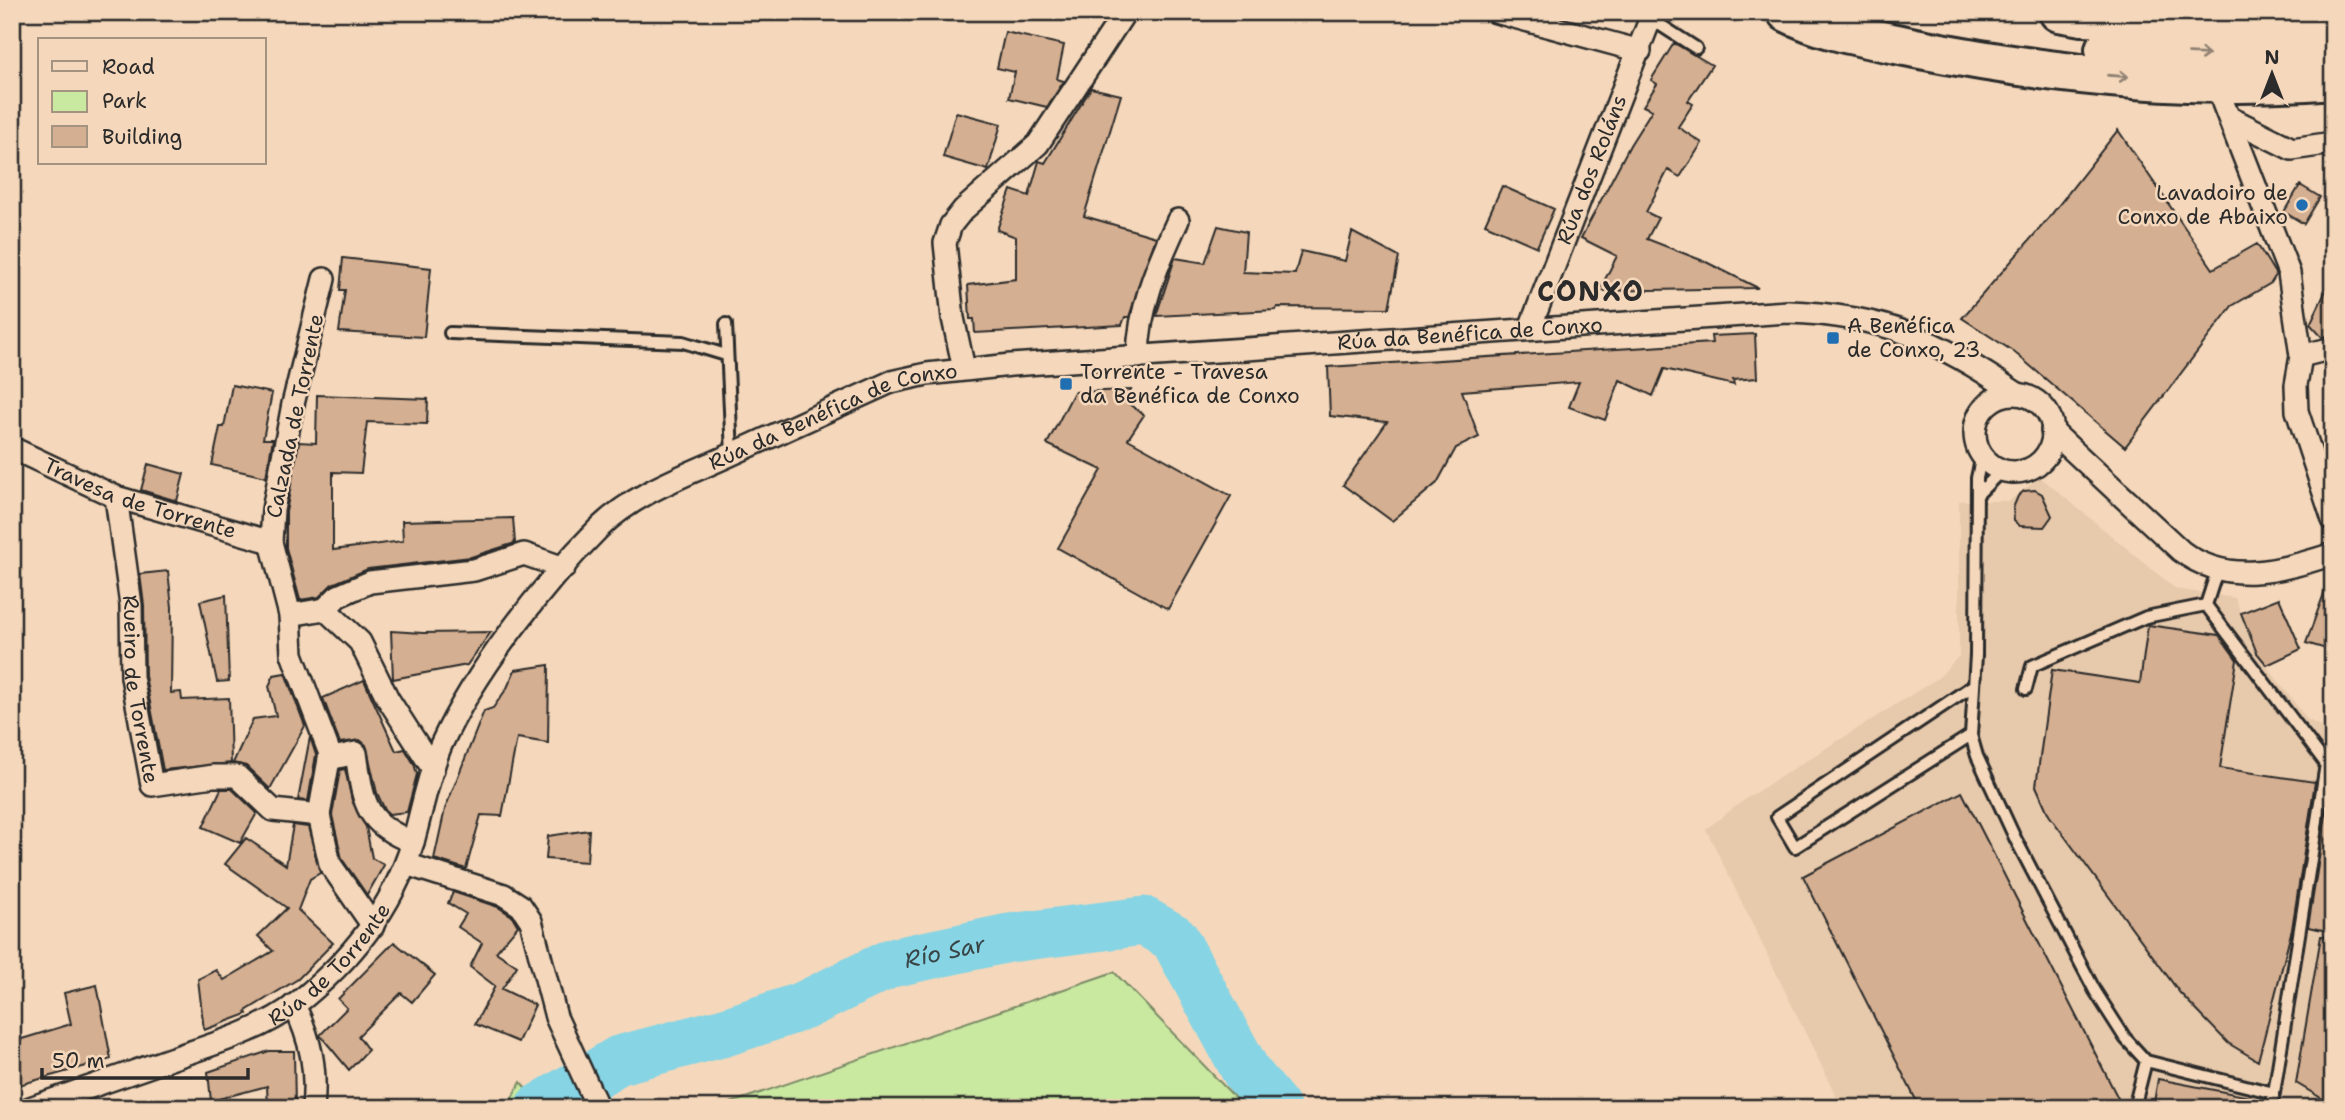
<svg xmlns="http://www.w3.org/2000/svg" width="2345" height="1120" font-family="'Shantell Sans',sans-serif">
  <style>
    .built { fill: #e7c9ab }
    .green { fill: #c9e8a0; stroke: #7a8a66; stroke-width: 2 }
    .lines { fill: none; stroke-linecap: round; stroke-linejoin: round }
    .river { stroke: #86d4e4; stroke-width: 49 }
    .building { fill: #d5af91; stroke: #2b2b2b; stroke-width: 2 }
    .lane-casing { stroke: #2b2b2b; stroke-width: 16 }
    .street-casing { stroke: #2b2b2b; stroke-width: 26 }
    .highway-casing { stroke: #2b2b2b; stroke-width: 44 }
    .lane { stroke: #f5d8bb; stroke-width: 10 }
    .street { stroke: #f5d8bb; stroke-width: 21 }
    .highway { stroke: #f5d8bb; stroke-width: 38 }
    .oneway { stroke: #908273 }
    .poi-dot { fill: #1f6fb2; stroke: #f5d8bb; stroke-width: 2.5 }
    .labels { text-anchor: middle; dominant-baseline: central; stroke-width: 5; stroke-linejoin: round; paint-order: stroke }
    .street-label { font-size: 21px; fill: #2b2b2b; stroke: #f5d8bb }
    .poi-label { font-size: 21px; fill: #2b2b2b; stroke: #f5d8bb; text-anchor: start }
    .water-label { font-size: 23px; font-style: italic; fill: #394447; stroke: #f5d8bb }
    .district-label { font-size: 28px; font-weight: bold; letter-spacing: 2px; fill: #2b2b2b; stroke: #f5d8bb }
  </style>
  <rect width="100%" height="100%" fill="#f5d8bb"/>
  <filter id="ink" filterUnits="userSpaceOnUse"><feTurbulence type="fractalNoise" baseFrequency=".0143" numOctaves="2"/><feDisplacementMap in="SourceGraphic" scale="14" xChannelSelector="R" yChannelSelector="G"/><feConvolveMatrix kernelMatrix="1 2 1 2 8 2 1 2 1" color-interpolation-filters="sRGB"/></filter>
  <g filter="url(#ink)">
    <path class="built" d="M2040,477L2176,589L2235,598L2257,653L2307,719L2333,733V1108H1842L1706,829L1747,798L1938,678L1959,656V501H2009Z"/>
    <path class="green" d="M1114,972L1245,1108H716Z
      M521,1082L539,1108H506Z"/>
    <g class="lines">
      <path class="river" id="s1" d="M539,1108L619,1060L725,1032L803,1006L891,963L1009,938L1144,921L1174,938L1247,1073L1276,1108"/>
    </g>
    <path class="building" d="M1005,32L1064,45L1057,79L1064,81L1047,107L1009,98L1015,72L997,68Z
      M1674,43L1712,65L1688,101L1693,104L1678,127L1702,143L1680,177L1668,170L1646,212L1658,218L1647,239L1706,262L1758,288L1599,291L1617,256L1581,238L1630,145L1652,110L1643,106L1657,84L1651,80Z
      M1091,88L1121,95L1084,216L1156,237L1129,317H1125L1122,325L975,333L974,319H970L968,285L1016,279V237L997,230L1011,190L1029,196L1039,161L1045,163Z
      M956,112L1001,124L988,170L943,157Z
      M2118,130L2213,269L2257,244L2276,275L2271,283L2232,306L2125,447L2014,352L1962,318L2047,220Z
      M2300,185L2320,197L2304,224L2284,212Z
      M1502,186L1554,209L1537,247L1485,224Z
      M1218,226L1246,232L1243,272L1295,274L1301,251L1345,261L1352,232L1399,257L1389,308L1277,307L1276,310L1156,316L1175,258L1205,263Z
      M343,258L431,268L424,337L339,332L345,290H340Z
      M2333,276V335L2322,337L2310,324Z
      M1755,334L1757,378L1733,380L1734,385L1664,369L1653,396L1620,380L1605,420L1569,407L1579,382L1462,391L1479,437L1456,448L1437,483L1392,521L1343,485L1387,422L1330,416L1328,367L1712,343L1711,336Z
      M232,385L272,393L263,439H273L266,477L212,465L220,427H224Z
      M1131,390L1126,402L1144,415L1128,439L1231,496L1168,609L1058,548L1102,470L1047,444L1074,392Z
      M317,395L428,399L427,424L367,422L361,473L333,472V550L403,541L402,521L513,518L515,543L471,557L368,569L332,584L319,597L300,600L286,548V512L299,442L316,443Z
      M148,464L184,474L177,501L141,490Z
      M2035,490L2042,494L2052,516L2044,527L2020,526L2014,521L2013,508L2018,496L2024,491Z
      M168,571L172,607L171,693L181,692L182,700L229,698L231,763L163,770L145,676L144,605L140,574Z
      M2330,577H2333V651L2306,643Z
      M226,595L229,681L217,682L200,601Z
      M2279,598L2301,649L2267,665L2257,653L2241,613Z
      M2148,625L2219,635L2237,660L2220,768L2315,782L2292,929L2258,1061L2228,1043L2180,993L2049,815L2036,786L2052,670L2140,683Z
      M391,631L423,633L491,632L467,665L393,679Z
      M549,665L548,743L517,738L502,816L481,815L466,869L434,859L445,809L484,711L493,708L507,688L515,670Z
      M285,673L305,726L270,789L246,766L233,763L253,719L276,716L269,686L274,675Z
      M364,680L396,751L405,749L414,764L417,774L407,812L389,814L385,810L377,793L366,745L360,740L340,743L323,698Z
      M310,737L316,755L308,801L298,800Z
      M345,769L352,801L366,827L372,858L384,865L367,895L342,859L332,815L340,770Z
      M2331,784H2333V932L2308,927Z
      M221,789H232L257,813L240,843L203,827Z
      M1962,792L2123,1108H1920L1803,876Z
      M293,825L308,827L320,873L310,879L298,910L333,943L298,979L246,1011L247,1014L204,1030L198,979L216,970L224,980L273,951L258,936L287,908L225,864L246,838L286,865Z
      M589,830L587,862L546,859L548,836Z
      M453,892L498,907L512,916L518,926L496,952L517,966L502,989L535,1005L518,1042L475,1024L495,986L470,967L482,943L458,927L466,914L448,903Z
      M2321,936L2333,937V1105L2296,1083Z
      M394,942L435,975L412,1002L401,993L358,1036L368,1050L349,1070L320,1035L347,1008L338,999Z
      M97,985L111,1059L12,1087V1042L71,1024L64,993Z
      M269,1051H294L295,1108H268L267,1086L211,1101L208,1072Z
      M2158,1079L2250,1097L2249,1108H2153Z"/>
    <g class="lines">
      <defs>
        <path id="lane" d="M1651,19L1696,48
          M726,324L732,454
          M450,333L683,342L726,355
          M1982,455L1977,478L1976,655L1971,735L1977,756L2015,838L2095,991L2125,1038L2146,1061L2274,1093L2271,1108
          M1977,495L2002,470
          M2217,571L2206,605L2326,764L2274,1093
          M2026,689L2032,666L2146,617L2206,605
          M1971,735L1795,847L1777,817L1974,685
          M2134,1108L2146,1061"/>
        <g id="street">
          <path d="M1496,12L1640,51"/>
          <path d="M2223,103L2289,273L2301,356L2296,385L2297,411L2333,520"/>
          <path d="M2230,118L2292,149L2333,143"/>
          <path d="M324,279L293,404L273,510L271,542L290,615L325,609"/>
          <path id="s2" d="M1530,328L1653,12"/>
          <path d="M2301,356L2333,348"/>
          <path d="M1138,357C1139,307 1157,265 1178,220"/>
          <path d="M964,369L953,318L945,243L951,225L963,210L1038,144L1125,12"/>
          <circle cx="2014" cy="433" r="39"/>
          <path d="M2052,431L2181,551C2227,586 2281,571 2333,554"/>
          <path id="s3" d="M12,448L116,497L271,542"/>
          <path id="s4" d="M116,497L131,605L132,677L152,785L213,776H237L273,810L319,815"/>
          <path d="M325,609L338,596L370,582L474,570L524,554L564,568"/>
          <path d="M325,609L360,642L388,699L433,769"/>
          <path d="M290,615L292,654L330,754L319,815L330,864L373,926"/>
          <path d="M329,759L356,753C363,801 364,824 413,842"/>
          <path d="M406,864L504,895L521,906L531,921L556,1017L598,1108"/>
          <path d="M294,1005C311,1040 317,1069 313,1108"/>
          <path id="s5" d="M30,1108C79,1091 128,1074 176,1057C217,1043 262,1030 296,1004C350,961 392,910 413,842C422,810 428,776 441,745C474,673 542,585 598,529C635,493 682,477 728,456C782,432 836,407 891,382L927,374L1011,365L1788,312C1885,315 1936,340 2016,393"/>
        </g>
        <path id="highway" d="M1787,12C1825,32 1874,39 1915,48C2051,75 2195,91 2333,79
          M2059,12L2082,16L2276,23L2333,17
          M2105,49L2241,55L2333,50"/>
      </defs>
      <use href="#lane" class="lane-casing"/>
      <use href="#street" class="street-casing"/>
      <use href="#highway" class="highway-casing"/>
      <use href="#lane" class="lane"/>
      <use href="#street" class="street"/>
      <use href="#highway" class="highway"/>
    </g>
    <defs><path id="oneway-shaft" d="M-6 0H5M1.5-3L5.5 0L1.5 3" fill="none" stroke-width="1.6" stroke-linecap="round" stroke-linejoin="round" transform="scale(1.75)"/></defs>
    <g class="oneway">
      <use href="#oneway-shaft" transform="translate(2199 54) rotate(2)"/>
      <use href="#oneway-shaft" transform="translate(2118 76) rotate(4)"/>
    </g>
  </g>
  <g class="poi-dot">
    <circle cx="2302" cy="205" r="7"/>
    <rect x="1826" y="331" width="14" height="14" rx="3.5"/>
    <rect x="1059" y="377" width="14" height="14" rx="3.5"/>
  </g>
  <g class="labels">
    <g class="street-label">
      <text stroke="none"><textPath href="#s2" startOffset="170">Rúa dos Roláns</textPath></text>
      <text stroke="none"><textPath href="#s5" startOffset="1769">Rúa da Benéfica de Conxo</textPath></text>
      <text transform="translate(295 416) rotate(-78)">Calzada de Torrente</text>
      <text stroke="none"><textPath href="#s5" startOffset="1122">Rúa da Benéfica de Conxo</textPath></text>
      <text stroke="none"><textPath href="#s3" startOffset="138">Travesa de Torrente</textPath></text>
      <text stroke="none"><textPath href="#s4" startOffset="194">Rueiro de Torrente</textPath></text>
      <text stroke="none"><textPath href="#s5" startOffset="338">Rúa de Torrente</textPath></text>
    </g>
    <g class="poi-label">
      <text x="2288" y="193" text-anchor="end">Lavadoiro de<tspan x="2288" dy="24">Conxo de Abaixo</tspan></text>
      <text x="1847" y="326">A Benéfica<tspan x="1847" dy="24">de Conxo, 23</tspan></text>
      <text x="1080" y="372">Torrente - Travesa<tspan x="1080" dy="24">da Benéfica de Conxo</tspan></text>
    </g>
    <g class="water-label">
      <text stroke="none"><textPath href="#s1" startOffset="438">Río Sar</textPath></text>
    </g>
    <g class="district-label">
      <text x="1591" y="291">CONXO</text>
    </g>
  </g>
  <rect width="2345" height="1120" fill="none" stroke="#f5d8bb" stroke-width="42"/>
  <rect x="21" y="21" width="2303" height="1078" fill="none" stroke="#2b2b2b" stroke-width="2.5" filter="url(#ink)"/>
  <rect x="38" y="38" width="228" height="126" fill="#f5d8bb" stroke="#a49381" stroke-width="2"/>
  <rect x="52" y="61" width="35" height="10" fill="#f5d8bb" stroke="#a49381" stroke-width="2"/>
  <text x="102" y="74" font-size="21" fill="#2b2b2b">Road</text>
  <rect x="52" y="91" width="35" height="21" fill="#c9e8a0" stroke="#a49381" stroke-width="2"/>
  <text x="102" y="108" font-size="21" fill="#2b2b2b">Park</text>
  <rect x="52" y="126" width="35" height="21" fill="#d5af91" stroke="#a49381" stroke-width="2"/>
  <text x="102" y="144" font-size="21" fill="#2b2b2b">Building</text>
  <g transform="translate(2272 74)" stroke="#f5d8bb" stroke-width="5" paint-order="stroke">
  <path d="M0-5L12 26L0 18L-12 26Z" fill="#2b2b2b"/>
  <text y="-10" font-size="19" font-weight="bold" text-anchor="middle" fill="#2b2b2b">N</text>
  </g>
  <path d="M42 1068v10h206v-10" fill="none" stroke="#2b2b2b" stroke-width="3.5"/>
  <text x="52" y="1068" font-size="21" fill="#2b2b2b" stroke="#f5d8bb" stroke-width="5" paint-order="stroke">50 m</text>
</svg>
